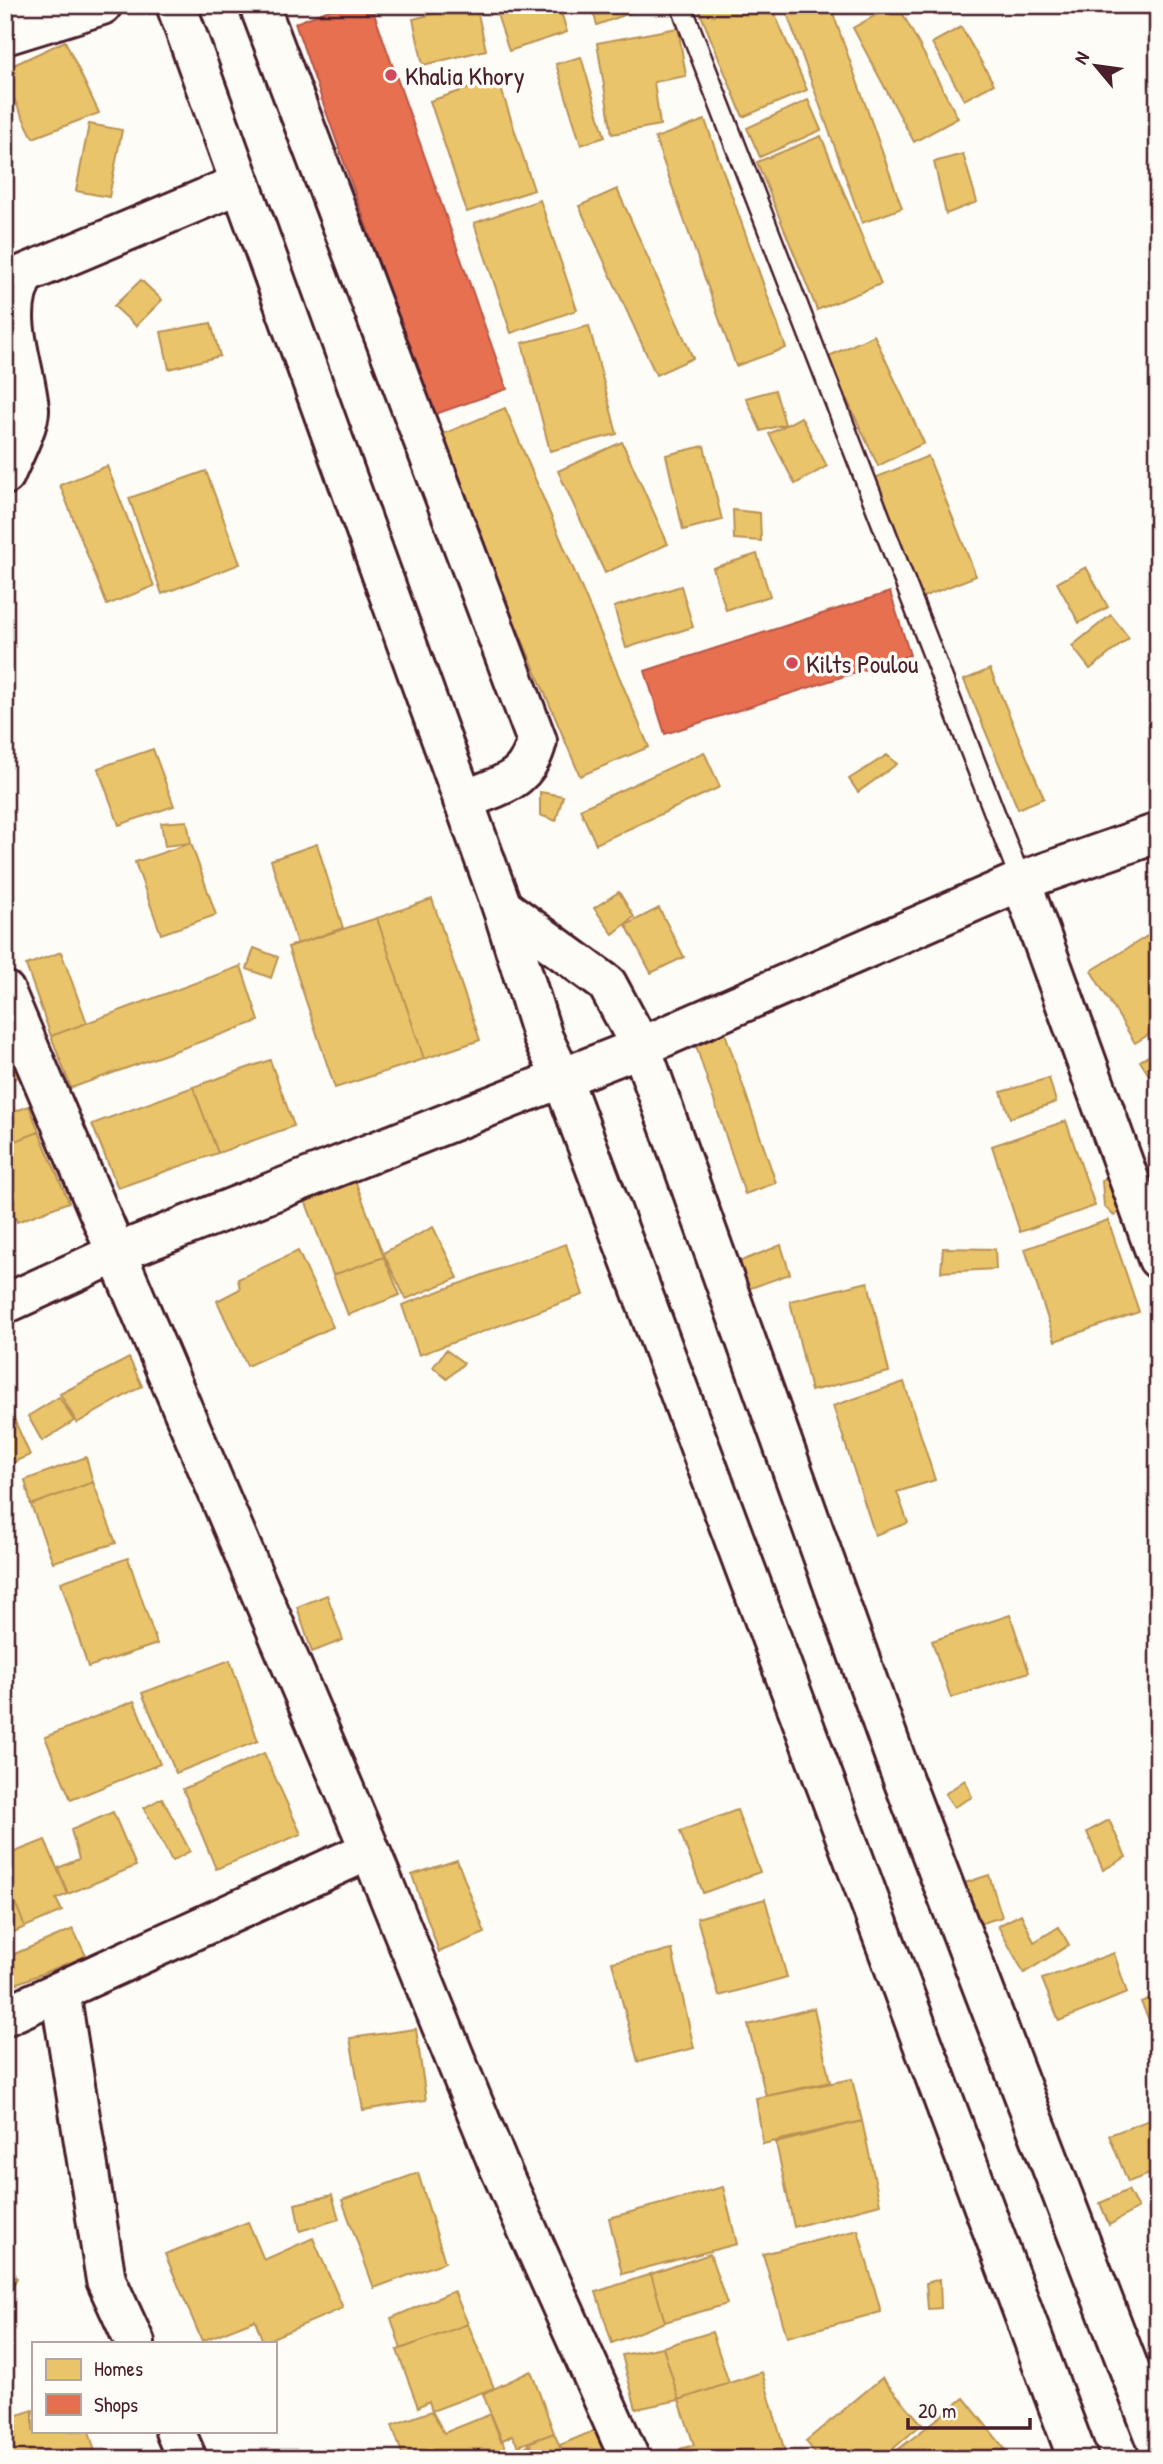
<svg xmlns="http://www.w3.org/2000/svg" width="1163" height="2464" font-family="'Patrick Hand',sans-serif">
  <style>
    .homes { fill: #e9c46a; stroke: #b99257; stroke-width: 2 }
    .shops { fill: #e76f51; stroke: #b85746; stroke-width: 2 }
    .lines { fill: none; stroke-linecap: round; stroke-linejoin: round }
    .service-casing { stroke: #4a1f2b; stroke-width: 24 }
    .minor-casing { stroke: #4a1f2b; stroke-width: 44 }
    .trunk-casing { stroke: #4a1f2b; stroke-width: 44 }
    .service { stroke: #fdfcf7; stroke-width: 19 }
    .minor { stroke: #fdfcf7; stroke-width: 38 }
    .trunk { stroke: #fdfcf7; stroke-width: 38 }
    .poi-dot { fill: #d1495b; stroke: #fdfcf7; stroke-width: 2.5 }
    .labels { text-anchor: middle; dominant-baseline: central; stroke-width: 7; stroke-linejoin: round; paint-order: stroke }
    .poi-label { font-size: 26px; fill: #4a1f2b; stroke: #fdfcf7; text-anchor: start }
  </style>
  <rect width="100%" height="100%" fill="#fdfcf7"/>
  <filter id="ink" filterUnits="userSpaceOnUse"><feTurbulence type="fractalNoise" baseFrequency=".0143" numOctaves="2"/><feDisplacementMap in="SourceGraphic" scale="14" xChannelSelector="R" yChannelSelector="G"/><feConvolveMatrix kernelMatrix="1 2 1 2 8 2 1 2 1" color-interpolation-filters="sRGB"/></filter>
  <g filter="url(#ink)">
    <path class="homes" d="M470,5H476L486,50L423,65L413,19Z
      M494,5H559L567,32L509,51Z
      M591,5H652L597,25Z
      M697,5H771L807,90L743,117Z
      M784,5H830L902,208L862,223Z
      M894,5H898L958,118L914,142L853,28Z
      M961,27L994,84L964,100L932,43Z
      M678,28L686,76L654,82L660,125L612,134L597,43Z
      M65,41L99,113L33,138L5,81V69Z
      M581,57L605,137L581,145L556,64Z
      M498,79L534,190L467,212L430,101Z
      M808,100L821,130L760,157L747,128Z
      M705,120L786,348L736,366L655,138Z
      M89,124L122,130L109,197L76,191Z
      M821,136L881,284L817,310L757,162Z
      M963,154L977,202L946,214L934,162Z
      M617,189L693,358L656,375L579,206Z
      M540,200L577,310L511,333L474,223Z
      M141,280L162,300L136,326L114,306Z
      M211,323L220,356L169,369L161,332Z
      M589,326L617,434L550,451L522,343Z
      M874,335L924,443L878,466L827,357Z
      M775,390L785,424L761,431L746,398Z
      M505,408L649,747L580,776L436,437Z
      M801,417L827,466L795,484L769,434Z
      M622,442L668,544L605,573L558,471Z
      M704,446L722,520L683,530L666,455Z
      M928,456L976,576L918,599L870,480Z
      M107,466L154,586L107,605L60,485Z
      M206,471L240,564L162,594L129,498Z
      M733,510L760,513L761,541L734,539Z
      M757,554L770,596L726,610L713,568Z
      M1086,567L1108,607L1079,623L1057,583Z
      M681,586L693,627L626,648L614,607Z
      M1111,615L1129,638L1090,669L1072,646Z
      M990,669L1044,798L1018,809L964,680Z
      M153,749L174,806L119,825L98,768Z
      M704,752L720,787L596,844L580,809Z
      M887,755L897,764L858,792L849,779Z
      M540,792L563,796L556,821L540,815Z
      M187,821L191,843L165,846L161,823Z
      M191,843L216,915L161,934L135,862Z
      M317,844L343,928L297,944L271,860Z
      M619,892L634,917L613,934L594,908Z
      M432,899L480,1040L424,1059L377,918Z
      M659,908L684,957L651,973L626,925Z
      M377,918L424,1059L335,1088L288,947Z
      M1157,930L1158,1029L1135,1043L1091,971Z
      M254,948L278,957L271,978L247,969Z
      M61,952L87,1023L51,1036L26,965Z
      M241,966L259,1021L71,1088L51,1036Z
      M723,1027L776,1183L745,1194L693,1037Z
      M16,1049L25,1075L5,1081V1053Z
      M1158,1050V1089L1140,1061Z
      M270,1060L294,1126L218,1153L193,1087Z
      M1049,1078L1056,1102L1010,1118L1001,1092Z
      M193,1087L218,1153L118,1188L92,1124Z
      M29,1106L39,1132L5,1145V1115Z
      M1066,1121L1095,1206L1020,1232L992,1146Z
      M39,1132L69,1202L17,1222L5,1195V1145Z
      M1158,1165V1192L1148,1170Z
      M1110,1173L1131,1201L1114,1216L1104,1206L1102,1181Z
      M353,1175L384,1257L333,1275L302,1192Z
      M1108,1220L1139,1312L1055,1341L1025,1249Z
      M433,1227L458,1278L406,1299L383,1253Z
      M566,1244L583,1295L419,1355L402,1305Z
      M781,1245L790,1274L745,1290L734,1264Z
      M943,1248L995,1249L996,1269L941,1272Z
      M298,1251L333,1327L247,1366L217,1301L240,1289L238,1279Z
      M384,1257L400,1295L348,1315L333,1275Z
      M868,1282L889,1372L811,1391L790,1301Z
      M446,1350L464,1363L447,1379L433,1367Z
      M129,1358L142,1386L77,1423L60,1394Z
      M904,1382L935,1480L897,1492L908,1523L875,1535L833,1406Z
      M59,1397L74,1421L42,1441L28,1416Z
      M5,1399L30,1455L5,1466Z
      M86,1457L93,1482L31,1505L25,1480Z
      M93,1482L116,1543L53,1562L31,1505Z
      M5,1508L13,1523L5,1528Z
      M128,1558L157,1644L88,1667L61,1582Z
      M327,1595L343,1640L312,1652L297,1607Z
      M1010,1615L1029,1672L951,1698L932,1641Z
      M230,1660L258,1741L176,1773L142,1693Z
      M134,1701L160,1764L71,1800L45,1737Z
      M264,1753L301,1834L216,1869L183,1789Z
      M965,1780L972,1797L954,1807L945,1794Z
      M162,1798L190,1851L172,1861L144,1808Z
      M737,1810L760,1872L703,1893L680,1831Z
      M113,1812L136,1866L68,1894L58,1868L79,1859L71,1830Z
      M1109,1820L1126,1857L1103,1870L1087,1832Z
      M45,1840L68,1894L56,1899L62,1911L25,1927L5,1877V1856Z
      M457,1860L485,1933L439,1952L412,1875Z
      M989,1875L1002,1917L975,1925L962,1884Z
      M5,1877L25,1927L5,1936Z
      M765,1899L787,1977L719,1996L697,1918Z
      M1021,1914L1034,1942L1059,1927L1069,1945L1024,1973L998,1926Z
      M73,1929L86,1956L8,1987L5,1958Z
      M672,1950L694,2048L638,2062L612,1962Z
      M1114,1953L1127,1993L1059,2021L1042,1979Z
      M1158,1995V2040L1141,2002Z
      M814,2008L830,2082L766,2096L748,2025Z
      M416,2029L426,2100L363,2110L350,2038Z
      M852,2079L862,2121L763,2144L756,2098Z
      M1158,2117V2171L1128,2182L1109,2135Z
      M862,2121L880,2204L794,2227L776,2143Z
      M418,2173L445,2262L374,2288L342,2200Z
      M723,2187L737,2244L622,2274L609,2218Z
      M1128,2190L1138,2208L1109,2225L1100,2203Z
      M332,2195L339,2219L300,2231L295,2204Z
      M248,2222L264,2260L313,2238L343,2308L263,2342L255,2320L202,2341L165,2254Z
      M858,2230L881,2312L787,2337L763,2254Z
      M710,2254L727,2304L665,2322L651,2274Z
      M5,2271L17,2278L5,2298Z
      M651,2274L665,2322L612,2343L596,2292Z
      M940,2279L941,2308L928,2309L926,2283Z
      M454,2291L468,2324L401,2349L391,2318Z
      M468,2324L494,2388L432,2411L429,2401L418,2407L397,2350Z
      M712,2332L729,2383L679,2400L663,2347Z
      M663,2347L679,2400L636,2409L622,2355Z
      M531,2371L554,2433L518,2446L512,2435L501,2441L483,2394Z
      M762,2372L787,2459H682L680,2449L694,2445L679,2400Z
      M882,2378L922,2424L881,2459H819L806,2441Z
      M964,2398L1005,2449L993,2459H886Z
      M33,2410V2431H89L97,2459H10L5,2441V2419Z
      M432,2411L444,2433L491,2414L507,2452L490,2459H404L392,2425Z
      M607,2425L619,2459H565L560,2445Z
      M554,2433L565,2459H535L528,2443Z
      M531,2445L536,2459H494Z"/>
    <path class="shops" d="M342,5H371L507,389L433,415L295,23Z
      M890,592L910,655L665,734L645,671Z"/>
    <g class="lines">
      <defs>
        <path id="service" d="M681,5L1021,881"/>
        <path id="minor" d="M259,5L537,741C526,784 500,784 463,801
          M5,35L102,5
          M5,475C11,460 30,424 29,409C25,363 0,315 25,274L239,184
          M1021,881L1158,1259
          M502,907L607,984L641,1047L899,1769L1158,2444
          M5,991L370,1850L498,2164L630,2459
          M5,1304L117,1253L641,1047L1021,881L1158,833
          M60,1991L106,2280L135,2343
          M5,2016L370,1850
          M175,2431L187,2459"/>
        <path id="trunk" d="M176,5L502,907L543,1038L562,1078L1078,2459"/>
      </defs>
      <use href="#service" class="service-casing"/>
      <use href="#minor" class="minor-casing"/>
      <use href="#trunk" class="trunk-casing"/>
      <use href="#service" class="service"/>
      <use href="#minor" class="minor"/>
      <use href="#trunk" class="trunk"/>
    </g>
  </g>
  <g class="poi-dot">
    <circle cx="391" cy="75" r="7"/>
    <circle cx="792" cy="663" r="7"/>
  </g>
  <g class="labels">
    <g class="poi-label">
      <text x="405" y="75">Khalia Khory</text>
      <text x="806" y="663">Kilts Poulou</text>
    </g>
  </g>
  <rect width="1163" height="2464" fill="none" stroke="#fdfcf7" stroke-width="28"/>
  <rect x="14" y="14" width="1135" height="2436" fill="none" stroke="#4a1f2b" stroke-width="2.5" filter="url(#ink)"/>
  <rect x="32" y="2342" width="245" height="91" fill="#fdfcf7" stroke="#b5a4a5" stroke-width="2"/>
  <rect x="46" y="2359" width="35" height="21" fill="#e9c46a" stroke="#b5a4a5" stroke-width="2"/>
  <text x="94" y="2376" font-size="21" fill="#4a1f2b">Homes</text>
  <rect x="46" y="2394" width="35" height="21" fill="#e76f51" stroke="#b5a4a5" stroke-width="2"/>
  <text x="94" y="2412" font-size="21" fill="#4a1f2b">Shops</text>
  <g transform="translate(1096 66) rotate(299)" stroke="#fdfcf7" stroke-width="5" paint-order="stroke">
  <path d="M0-5L12 26L0 18L-12 26Z" fill="#4a1f2b"/>
  <text y="-10" font-size="19" font-weight="bold" text-anchor="middle" fill="#4a1f2b">N</text>
  </g>
  <path d="M908 2418v10h122v-10" fill="none" stroke="#4a1f2b" stroke-width="3.5"/>
  <text x="918" y="2418" font-size="21" fill="#4a1f2b" stroke="#fdfcf7" stroke-width="5" paint-order="stroke">20 m</text>
</svg>
